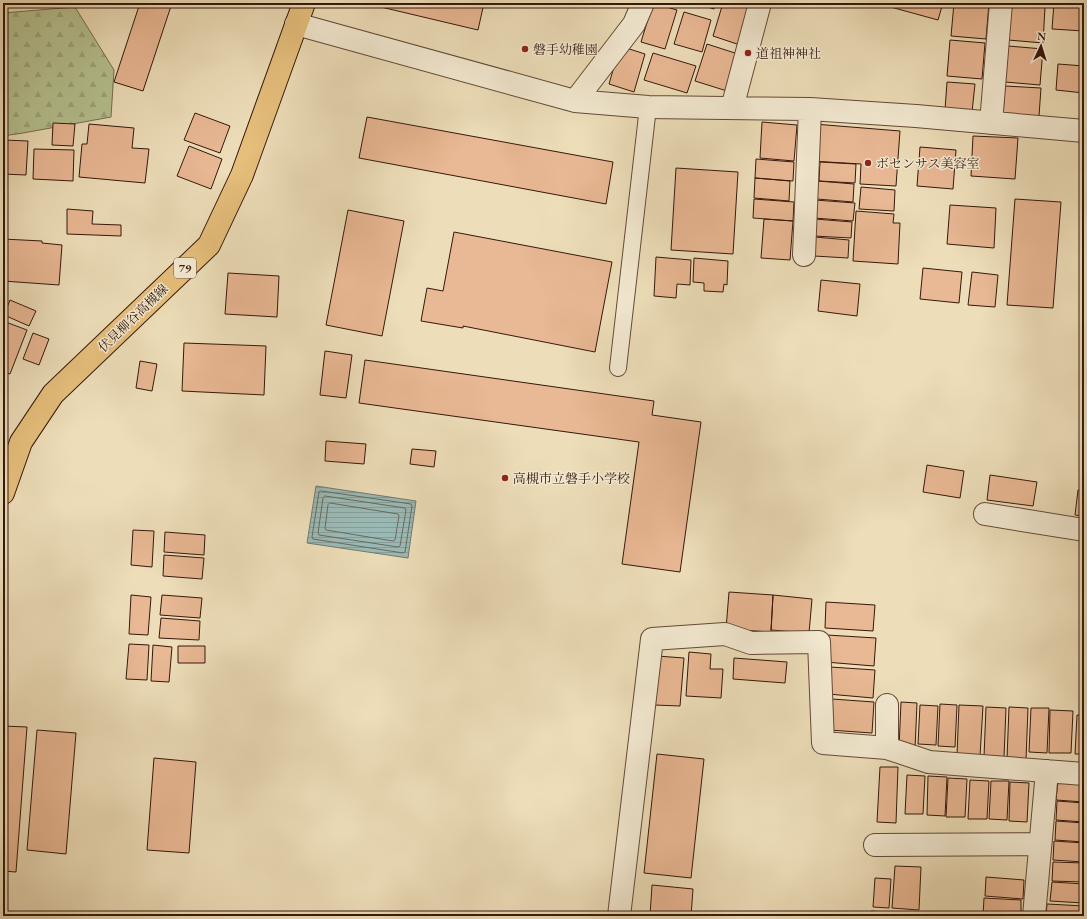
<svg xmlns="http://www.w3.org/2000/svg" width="1087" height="919" font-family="'EB Garamond','Noto Serif JP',serif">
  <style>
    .forest { fill: url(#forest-firs); stroke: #766d4e }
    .water { fill: url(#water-rules); stroke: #727a72 }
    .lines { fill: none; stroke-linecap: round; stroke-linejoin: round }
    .shore { stroke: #686a61; stroke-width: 1 }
    .building { fill: #e9b894; stroke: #35180b }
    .service-casing { stroke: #634a36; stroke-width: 18 }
    .minor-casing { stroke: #634a36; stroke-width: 24 }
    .primary-casing { stroke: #35180b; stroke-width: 24 }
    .service { stroke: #f3ead2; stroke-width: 16 }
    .minor { stroke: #f3ead2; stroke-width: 22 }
    .primary { stroke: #e6bf7c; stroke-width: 22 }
    .poi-dot { fill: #8f2418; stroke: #f3ead2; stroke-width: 1.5 }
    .labels { text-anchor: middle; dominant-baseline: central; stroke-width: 3; stroke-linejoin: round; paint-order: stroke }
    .shield { fill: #f3ead2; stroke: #6e5747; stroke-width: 1 }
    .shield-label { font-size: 12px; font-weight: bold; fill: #35180b }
    .poi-label { font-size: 13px; fill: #35180b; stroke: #f3ead2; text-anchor: start }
    .street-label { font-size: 13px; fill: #35180b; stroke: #f3ead2 }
  </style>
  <defs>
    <pattern id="forest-firs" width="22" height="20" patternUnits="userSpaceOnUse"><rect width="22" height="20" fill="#b6c291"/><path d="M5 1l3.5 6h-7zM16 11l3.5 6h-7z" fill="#9da67c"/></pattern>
    <pattern id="water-rules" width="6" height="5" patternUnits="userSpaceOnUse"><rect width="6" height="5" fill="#9bbbb7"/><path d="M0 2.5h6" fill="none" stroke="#86a09c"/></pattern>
  </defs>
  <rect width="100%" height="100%" fill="#eddeb9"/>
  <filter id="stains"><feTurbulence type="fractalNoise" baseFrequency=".005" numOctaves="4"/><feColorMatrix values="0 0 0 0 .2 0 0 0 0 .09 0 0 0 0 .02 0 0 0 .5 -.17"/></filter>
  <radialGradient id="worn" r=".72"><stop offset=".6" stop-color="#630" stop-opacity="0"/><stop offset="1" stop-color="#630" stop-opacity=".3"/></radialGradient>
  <path class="forest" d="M75,7L114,70L111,117L23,133L3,136V13Z"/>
  <path class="water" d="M316,486L416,501L408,558L307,543Z"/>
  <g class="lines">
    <path class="shore" d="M321,491L411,504L412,506L405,552L403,553L313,539L312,537L319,492Z
      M325,496L405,508L406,510L400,546L398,547L319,535L318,533L323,498Z
      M330,503L398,514L399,516L395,540L393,541L326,530L325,528L328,505Z"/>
  </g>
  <path class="building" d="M140,3H172L143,91L114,82Z
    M364,3H484L478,30Z
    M653,3L677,10L665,49L641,42Z
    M695,3H715L714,9Z
    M723,3H753L740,45L713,36Z
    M876,3H943L938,20Z
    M954,3H989L986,39L951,36Z
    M1054,3H1084V31L1052,29Z
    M1011,4L1045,7L1043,43L1008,40Z
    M684,12L711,20L702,52L674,44Z
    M950,40L985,43L982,79L947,76Z
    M707,44L738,54L727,91L695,81Z
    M620,46L645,54L634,92L609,84Z
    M1008,46L1043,49L1040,85L1005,82Z
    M653,53L696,66L687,93L644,80Z
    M1058,64L1084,66V93L1056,90Z
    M947,82L975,84L972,112L945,110Z
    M1005,86L1041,88L1039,116L1003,114Z
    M195,113L230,126L220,153L184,140Z
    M367,117L613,162L606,204L359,158Z
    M762,122L797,125L794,161L760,158Z
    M53,123L75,124L73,146L52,145Z
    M89,124L134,128L132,148L149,149L145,183L79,177L82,144H87Z
    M814,124L900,131L896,186L860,184L861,164L811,161Z
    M973,136L1018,138L1015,179L971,176Z
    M3,140L28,141L26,175L3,174Z
    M189,146L222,159L211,189L177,176Z
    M920,147L956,150L953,189L917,186Z
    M34,149L74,150L73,181L33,179Z
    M756,159L794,162L793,181L755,178Z
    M820,162L856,164L855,183L819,181Z
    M676,168L738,172L733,254L671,250Z
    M755,178L790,181L789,201L754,198Z
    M818,181L854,184L853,202L817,199Z
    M861,187L895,190L894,211L859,209Z
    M754,199L794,202L793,221L753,218Z
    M1015,199L1061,202L1053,308L1007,305Z
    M815,200L855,203L853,221L814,218Z
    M950,205L996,208L994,248L947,244Z
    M67,209L93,211L92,224L121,225V236L67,234Z
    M348,210L404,221L382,336L326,325Z
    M856,211L894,214L893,223H900L898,264L853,261Z
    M764,219L793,221L790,260L761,258Z
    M815,219L852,222L851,238L814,236Z
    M454,232L612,262L595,352L463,326V328L421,321L427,288L443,291Z
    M815,237L849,240L848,258L814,256Z
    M3,239L42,241V243L62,245L59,285L3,281Z
    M656,257L691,260L690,285L677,284L676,298L654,296Z
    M694,258L728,261L727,285L724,284L723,292L704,291V283L693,282Z
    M923,268L962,272L959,303L920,299Z
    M972,272L998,275L995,307L968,305Z
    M228,273L279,276L277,317L225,314Z
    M821,280L860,284L857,316L818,311Z
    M10,300L36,311L29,326L4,315Z
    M3,321L27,330L10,374L3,372Z
    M33,333L49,339L39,365L23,359Z
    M184,343L266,346L264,395L182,391Z
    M325,351L352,355L346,398L320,395Z
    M365,360L654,401L652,415L701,422L680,572L622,564L639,442L359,403Z
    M140,361L157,364L152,391L136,388Z
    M326,441L366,444L364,464L325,461Z
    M412,449L436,451L434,467L410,464Z
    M927,465L964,471L960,498L923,492Z
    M990,475L1037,482L1033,506L987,500Z
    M1078,490L1084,491V516L1075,515Z
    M133,530L154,531L152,567L131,565Z
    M165,532L205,535L204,555L164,552Z
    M164,555L204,558L202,579L163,576Z
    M729,592L773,595L771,632L726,629Z
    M131,595L151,597L148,635L129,634Z
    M162,595L202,598L200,618L160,615Z
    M773,595L812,599L809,633L771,630Z
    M826,602L875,605L873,631L825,628Z
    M161,618L200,621L199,640L159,638Z
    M827,635L876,638L874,666L825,662Z
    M129,644L149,645L147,680L126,679Z
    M153,645L172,647L169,682L151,681Z
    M178,646H205V663H178Z
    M689,652L711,654L710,669H723L721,698L686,696Z
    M657,656L684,658L680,706L654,705Z
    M734,658L787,662L785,683L733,679Z
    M830,667L875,670L873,698L828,694Z
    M832,699L874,702L872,733L829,730Z
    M901,702L917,703L915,749L899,748Z
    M940,704L957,705L955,747L938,746Z
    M920,705L938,706L936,745L918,744Z
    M959,705L983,706L980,756L957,755Z
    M986,707L1006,708L1004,758L984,757Z
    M1009,707L1028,708L1026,760L1007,759Z
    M1031,708H1049L1047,753L1029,752Z
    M1050,710L1073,711L1071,753H1049Z
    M1077,715H1084V754H1075Z
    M3,726L27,727L16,872L3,871Z
    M37,730L76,733L66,854L27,850Z
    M657,754L704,759L691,878L644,873Z
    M154,758L196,762L189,853L147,850Z
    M880,767H898L896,823L877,822Z
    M907,775L925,776L923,814H905Z
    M928,776L947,777L945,816L927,815Z
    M948,778L967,779L965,817H946Z
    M970,780L989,781L987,819H968Z
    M991,781H1009L1007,820L989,819Z
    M1058,781L1084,782V802L1056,800Z
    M1010,782L1029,783L1027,822L1009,821Z
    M1057,801L1084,803V822L1056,820Z
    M1056,821L1084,823V842L1055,840Z
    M1054,841L1084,843V862L1053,860Z
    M1053,862L1084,863V882L1052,881Z
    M895,866L921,867L919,910L892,908Z
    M986,877L1024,880L1023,899L985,896Z
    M875,878L891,879L889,908L873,907Z
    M1052,882L1084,884V903L1050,901Z
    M652,885L693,889L691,916H650Z
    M984,898L1021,900V916H983Z
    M1047,904L1084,906V916H1046Z
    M871,911L894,913V916H870Z
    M950,912L980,914V916H950Z"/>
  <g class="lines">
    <defs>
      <path id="service" d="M618,368L648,107"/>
      <path id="minor" d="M296,24L575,101L648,107L810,109L916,116L1084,131
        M575,101L634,24L643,3
        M732,108L760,3
        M991,123L1001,3
        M804,255L810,109
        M985,514L1084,530
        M887,705V748
        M875,845L1040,844
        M619,916L652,639L725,634L751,643L819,642L823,743L887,748L929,762L1084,774
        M1034,916L1047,771"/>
      <path id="primary" d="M3,493L21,442L53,394L209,245L242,175L304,3"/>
    </defs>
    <use href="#service" class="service-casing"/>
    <use href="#minor" class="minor-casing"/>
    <use href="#primary" class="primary-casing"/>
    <use href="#service" class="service"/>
    <use href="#minor" class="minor"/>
    <use href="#primary" class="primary"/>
  </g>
  <g class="poi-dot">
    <circle cx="525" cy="49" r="4"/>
    <circle cx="748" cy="53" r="4"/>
    <circle cx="868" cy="163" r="4"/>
    <circle cx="505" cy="478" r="4"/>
  </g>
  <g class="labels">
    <rect class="shield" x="174" y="258" width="22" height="20" rx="3"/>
    <g class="shield-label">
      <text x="185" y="268">79</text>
    </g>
    <g class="poi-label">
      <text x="533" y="49">磐手幼稚園</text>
      <text x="756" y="53">道祖神神社</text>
      <text x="876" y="163">ボセンサス美容室</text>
      <text x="513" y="478">高槻市立磐手小学校</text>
    </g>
    <g class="street-label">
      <text transform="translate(133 318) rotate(-44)">伏見柳谷高槻線</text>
    </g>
  </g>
  <rect width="1087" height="919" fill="none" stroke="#eddeb9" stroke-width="16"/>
  <rect x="4" y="4" width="1079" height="911" fill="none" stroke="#35180b" stroke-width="2"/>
  <rect x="8" y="8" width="1071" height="903" fill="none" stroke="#35180b"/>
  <g transform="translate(1041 46) rotate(4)" stroke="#f3ead2" stroke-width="3" paint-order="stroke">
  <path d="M0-3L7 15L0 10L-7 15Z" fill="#35180b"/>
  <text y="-6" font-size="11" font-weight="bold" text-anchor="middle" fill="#35180b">N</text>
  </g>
  <rect width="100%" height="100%" filter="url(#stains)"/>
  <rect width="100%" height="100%" fill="url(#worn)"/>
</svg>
